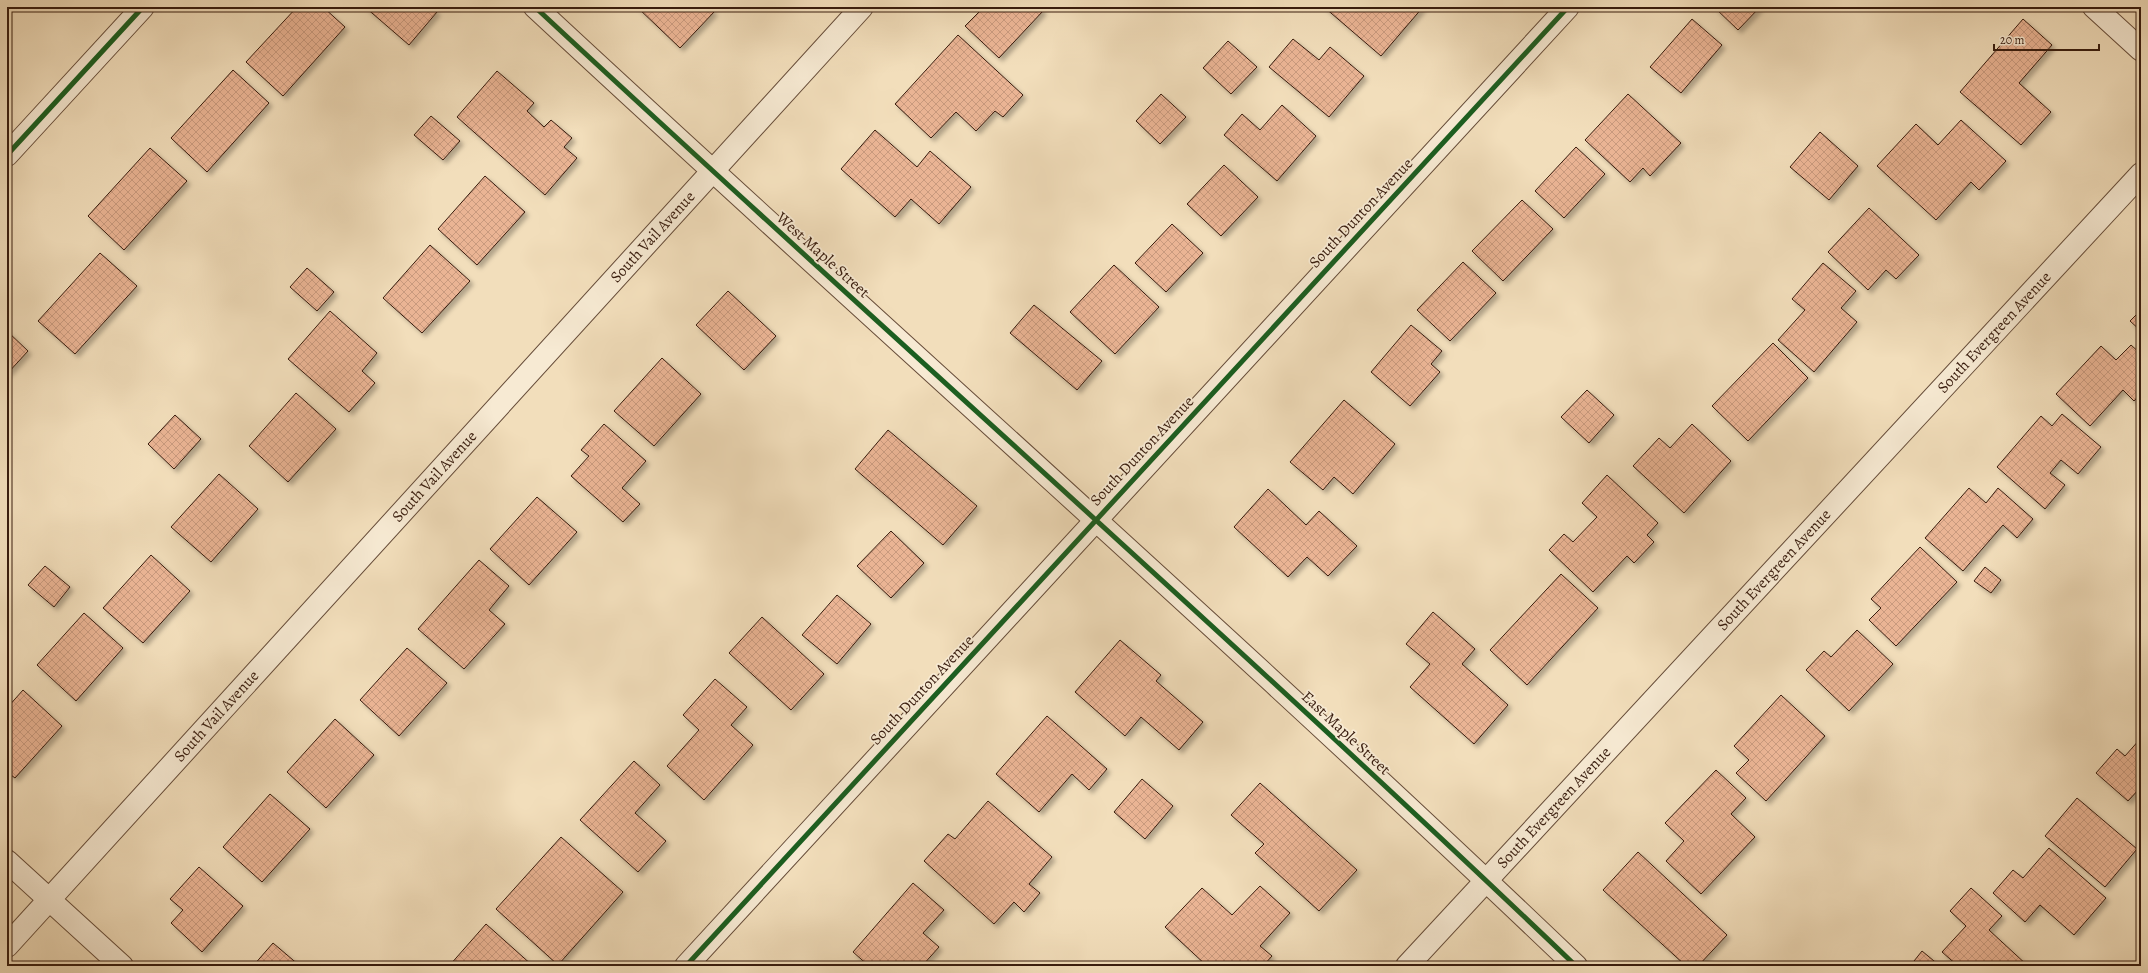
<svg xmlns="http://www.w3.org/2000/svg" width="2148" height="973" font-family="Alegreya,serif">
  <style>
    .building { fill: url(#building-cross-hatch); stroke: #381c0e; filter: url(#shadow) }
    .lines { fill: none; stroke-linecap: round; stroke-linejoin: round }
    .minor-casing { stroke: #664c39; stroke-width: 24 }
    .minor { stroke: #f7ead3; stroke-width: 22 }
    .cycleway-casing { stroke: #f7ead3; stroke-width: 8 }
    .cycleway { stroke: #1b5e20; stroke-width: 5 }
    .labels { text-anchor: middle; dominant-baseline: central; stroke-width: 3.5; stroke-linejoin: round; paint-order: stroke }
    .street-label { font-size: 16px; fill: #381c0e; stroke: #f7ead3 }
  </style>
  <defs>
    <pattern id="building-cross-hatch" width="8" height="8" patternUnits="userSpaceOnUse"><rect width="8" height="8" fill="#eab494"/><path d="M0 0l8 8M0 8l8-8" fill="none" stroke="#c99a7e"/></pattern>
    <filter id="shadow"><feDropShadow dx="3.5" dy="3.5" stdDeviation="2" flood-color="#0004"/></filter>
  </defs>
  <rect width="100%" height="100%" fill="#f2debb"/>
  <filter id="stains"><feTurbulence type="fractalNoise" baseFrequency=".005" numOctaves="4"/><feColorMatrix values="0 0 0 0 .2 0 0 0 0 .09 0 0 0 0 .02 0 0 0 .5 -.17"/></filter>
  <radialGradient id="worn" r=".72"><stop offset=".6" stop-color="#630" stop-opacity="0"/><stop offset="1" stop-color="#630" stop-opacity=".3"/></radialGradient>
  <path class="building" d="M297,7H323L345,27L283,96L246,62Z
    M365,7H432L437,12L409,45Z
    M637,7H709L714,12L680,48Z
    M984,7H1039L1043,11L999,58L965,26Z
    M1324,7H1423L1381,56Z
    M1714,7H1760L1738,30Z
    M1692,19L1722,45L1681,93L1650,67Z
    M2023,19L2052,45L2019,83L2051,112L2021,145L1960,92Z
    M958,35L1023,95L1003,117L995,111L976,131L956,112L931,138L895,104Z
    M1293,39L1319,60L1330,47L1364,76L1329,117L1269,67Z
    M1228,41L1257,67L1231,94L1203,68Z
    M233,70L269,103L207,172L171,138Z
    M497,71L534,103L527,111L544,127L551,120L572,138L564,147L577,158L545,195L457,117Z
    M1161,94L1186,117L1160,144L1136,121Z
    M1628,94L1681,143L1650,176L1643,168L1630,182L1585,140Z
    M1282,105L1316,136L1277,181L1224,135L1242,114L1260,130Z
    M431,116L460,141L443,160L414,135Z
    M1961,120L2006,161L1979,190L1971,182L1936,220L1877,166L1916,124L1938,145Z
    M875,130L917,167L930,151L971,187L939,224L911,199L895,217L841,169Z
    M1820,132L1858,166L1829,200L1790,167Z
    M1576,147L1605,174L1564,218L1535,191Z
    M150,148L187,181L124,250L88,216Z
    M1224,165L1258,197L1221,236L1187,204Z
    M485,176L525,212L477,265L438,229Z
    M1522,200L1553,229L1503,281L1472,251Z
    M1869,208L1919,255L1896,279L1886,270L1868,290L1828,252Z
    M1172,224L1203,253L1166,292L1135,263Z
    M430,245L470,281L422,333L383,298Z
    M100,253L137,286L75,354L38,321Z
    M1463,262L1496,293L1450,341L1417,310Z
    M1823,263L1856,291L1841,308L1857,322L1814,372L1778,340L1805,310L1792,299Z
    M1114,265L1159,307L1115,354L1070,312Z
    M307,268L334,292L317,311L290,287Z
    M728,291L776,336L744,370L696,325Z
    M1034,305L1102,361L1077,390L1010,333Z
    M2141,310V331L2130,321Z
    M330,311L377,353L362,371L375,383L349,412L288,359Z
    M1411,325L1442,351L1431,364L1440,372L1410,406L1371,372Z
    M7,331L28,351L7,374Z
    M1773,343L1808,378L1748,441L1712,406Z
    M2131,345L2141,354V393L2134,401L2123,390L2090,426L2056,394L2101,346L2116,360Z
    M662,358L701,394L654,446L614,411Z
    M1587,390L1614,415L1589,443L1561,417Z
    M296,393L336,429L288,482L249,446Z
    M1344,400L1395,444L1353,494L1334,477L1323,490L1290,462Z
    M2062,414L2101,447L2078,474L2061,460L2050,473L2065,485L2045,509L1997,467L2041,416L2052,426Z
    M175,415L201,439L174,469L148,444Z
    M604,424L646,461L622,488L640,504L623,522L571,476L589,456L581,450Z
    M1692,424L1731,461L1684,513L1633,466L1659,438L1670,448Z
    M888,430L977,506L943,545L855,469Z
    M219,474L258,509L211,562L171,527Z
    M1607,475L1658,523L1647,535L1654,542L1634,563L1627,556L1593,592L1549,550L1564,534L1573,542L1597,517L1582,503Z
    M1969,488L1986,503L1998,488L2033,519L2017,538L2003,525L1963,571L1925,538Z
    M1268,489L1306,525L1319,511L1357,546L1328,576L1307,557L1288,577L1234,527Z
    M537,497L577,532L529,585L490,549Z
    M891,531L924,563L891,598L857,566Z
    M1920,547L1957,582L1896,646L1869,620L1881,608L1871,599Z
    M151,555L190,591L143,643L103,608Z
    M479,560L509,586L489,610L505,624L464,669L418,629Z
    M45,566L70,587L54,607L28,585Z
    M1985,567L2001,580L1991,593L1974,581Z
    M1561,574L1598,608L1527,685L1490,650Z
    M837,595L871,624L837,664L802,635Z
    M1433,612L1475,649L1462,664L1508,705L1474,744L1410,687L1430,664L1406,644Z
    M84,613L123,648L76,701L37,665Z
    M762,617L824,674L791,710L729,653Z
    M1857,630L1893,664L1849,711L1806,670L1824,651L1831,657Z
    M1120,640L1161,675L1156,681L1203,722L1179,750L1141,717L1125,736L1075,692Z
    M407,648L447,683L399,736L360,700Z
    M715,679L747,707L731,725L753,745L704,800L667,766L699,730L683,715Z
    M23,690L62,726L15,778L7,772V708Z
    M1781,695L1825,736L1766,801L1736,773L1749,760L1734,746Z
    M1047,716L1107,769L1089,790L1072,774L1039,812L996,774Z
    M335,719L374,755L326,808L287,772Z
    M2141,738V787L2128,801L2096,773L2117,749L2125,756Z
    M634,761L660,785L635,813L666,841L638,872L580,820Z
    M1716,770L1746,798L1731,814L1755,837L1701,894L1666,861L1684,841L1665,823Z
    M1142,779L1173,806L1145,839L1114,812Z
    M1260,783L1357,870L1319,911L1255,853L1264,844L1231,815Z
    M270,794L310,829L262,882L223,847Z
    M2077,798L2137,849L2105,887L2045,836Z
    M988,801L1052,857L1029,884L1040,893L1024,912L1014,902L994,924L924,861L948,834L955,839Z
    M561,837L623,892L558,965L496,909Z
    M2049,848L2106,898L2074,935L2040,905L2025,922L1993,893L2013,870L2023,878Z
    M1638,852L1727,935L1698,966H1686L1603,890Z
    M199,867L243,906L202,952L171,923L183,910L170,899Z
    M913,883L944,910L923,933L939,947L922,966H869L853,952Z
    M1260,886L1290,913L1260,946L1272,956L1263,966H1207L1165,927L1202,888L1232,915Z
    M1971,888L2002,916L1989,930L2028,966H1958L1942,952L1966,926L1950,911Z
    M486,924L533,966H449Z
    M273,943L300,966H253Z
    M1922,951L1940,966H1910Z"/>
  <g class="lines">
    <defs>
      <g id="minor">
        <path d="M535,7C880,328 1235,640 1576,966"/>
        <path d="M2094,7L2141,50"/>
        <path d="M7,155L143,7"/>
        <path d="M7,861L122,966"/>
        <path id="s1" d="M7,946L862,7"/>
        <path d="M686,966L1568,7"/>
        <path id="s2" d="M1407,966L2141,174"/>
      </g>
    </defs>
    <use href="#minor" class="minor-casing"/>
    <use href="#minor" class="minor"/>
    <defs>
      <path id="cycleway" d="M535,7C880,328 1235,640 1576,966
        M7,155L143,7
        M686,966L1568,7"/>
    </defs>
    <use href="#cycleway" class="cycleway-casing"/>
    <use href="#cycleway" class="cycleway"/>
  </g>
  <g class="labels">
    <g class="street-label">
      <text transform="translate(1361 213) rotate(-47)">South Dunton Avenue</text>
      <text stroke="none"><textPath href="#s1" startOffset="959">South Vail Avenue</textPath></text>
      <text transform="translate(823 255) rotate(42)">West Maple Street</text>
      <text stroke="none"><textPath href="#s2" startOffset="864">South Evergreen Avenue</textPath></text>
      <text transform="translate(1142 451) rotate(-47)">South Dunton Avenue</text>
      <text stroke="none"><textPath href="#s1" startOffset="635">South Vail Avenue</textPath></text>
      <text stroke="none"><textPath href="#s2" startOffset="540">South Evergreen Avenue</textPath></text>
      <text transform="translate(922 690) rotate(-47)">South Dunton Avenue</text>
      <text stroke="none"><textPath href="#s1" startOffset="311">South Vail Avenue</textPath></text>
      <text transform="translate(1346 733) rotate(43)">East Maple Street</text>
      <text stroke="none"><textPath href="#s2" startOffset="216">South Evergreen Avenue</textPath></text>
    </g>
  </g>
  <rect width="2148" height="973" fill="none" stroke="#f2debb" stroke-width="24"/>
  <rect x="8" y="8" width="2132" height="957" fill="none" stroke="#381c0e" stroke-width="2"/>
  <rect x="12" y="12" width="2124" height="949" fill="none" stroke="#381c0e"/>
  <path d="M1994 44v6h105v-6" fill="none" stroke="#381c0e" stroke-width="2"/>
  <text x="2000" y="44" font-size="12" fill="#381c0e" stroke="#f7ead3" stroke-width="3" paint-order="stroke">20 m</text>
  <rect width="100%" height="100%" filter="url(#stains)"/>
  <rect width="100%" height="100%" fill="url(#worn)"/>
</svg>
